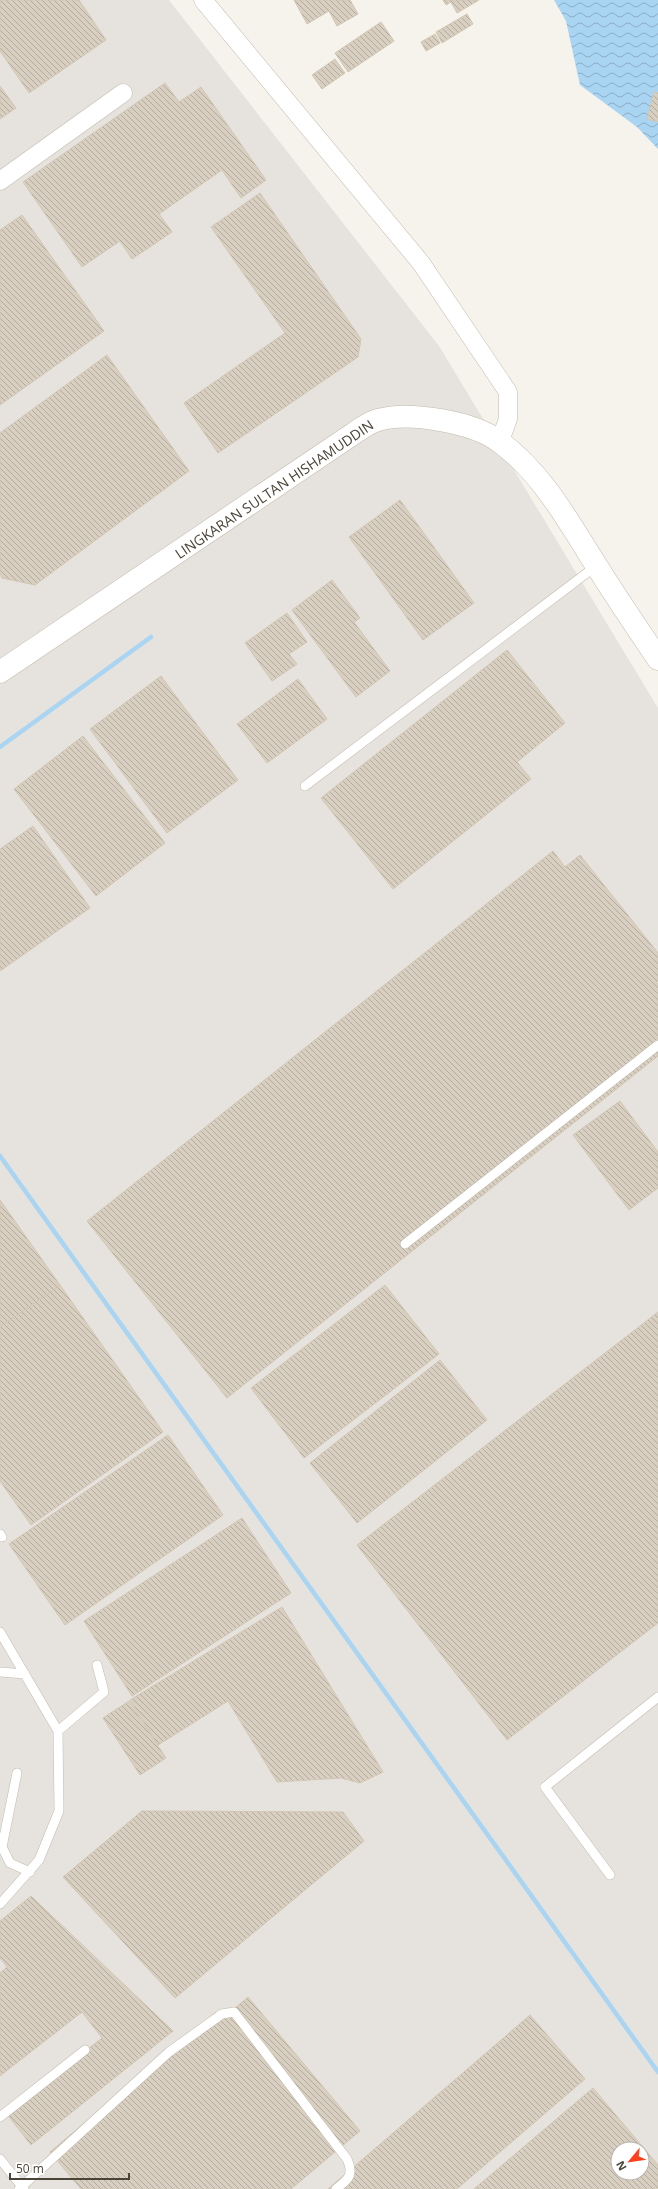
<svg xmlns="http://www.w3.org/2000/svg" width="658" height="2189" font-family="'Open Sans',sans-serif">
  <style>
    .industrial { fill: #e6e2dd; fill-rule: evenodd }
    .water { fill: url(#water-waves) }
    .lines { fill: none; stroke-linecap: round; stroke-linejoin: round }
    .stream { stroke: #a9d4f2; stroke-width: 4.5 }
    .building { fill: url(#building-back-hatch); stroke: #d3c7b4; fill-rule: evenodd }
    .service-casing { stroke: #c2bbae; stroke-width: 10 }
    .minor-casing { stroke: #c2bbae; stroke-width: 19 }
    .tertiary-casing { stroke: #c2bbae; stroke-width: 23 }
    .service { stroke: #fff; stroke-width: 9 }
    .minor { stroke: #fff; stroke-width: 18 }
    .tertiary { stroke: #fff; stroke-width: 22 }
    .labels { text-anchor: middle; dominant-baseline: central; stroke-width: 4; stroke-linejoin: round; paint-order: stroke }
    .street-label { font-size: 14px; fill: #4b4439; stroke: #fff }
  </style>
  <defs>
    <pattern id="water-waves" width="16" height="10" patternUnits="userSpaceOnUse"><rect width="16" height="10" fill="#a9d4f2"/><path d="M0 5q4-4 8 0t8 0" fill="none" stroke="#8caec5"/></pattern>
    <pattern id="building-back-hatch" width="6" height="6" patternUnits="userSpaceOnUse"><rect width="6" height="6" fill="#d8cfc1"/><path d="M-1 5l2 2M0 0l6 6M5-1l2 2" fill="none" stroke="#b1aa9e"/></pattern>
  </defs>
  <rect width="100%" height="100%" fill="#f6f3ec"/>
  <path class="industrial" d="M0,0H169L439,346L658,708V2189H0ZM618,2149H642V2173H618Z"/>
  <path class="water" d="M554,0H658V149L637,127L580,85L566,21Z"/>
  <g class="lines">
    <path class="stream" d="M0,747L151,637
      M0,1156L658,2072"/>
  </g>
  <path class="building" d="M0,0H79L106,40L29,93L0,51Z
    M294,0H350L358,14L337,26L329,11L307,24Z
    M443,0H479L457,13L451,2L446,5Z
    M467,14L473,24L442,43L436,32Z
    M381,22L394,41L348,72L335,53Z
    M435,34L440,43L426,51L421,42Z
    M335,59L345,73L322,89L312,75Z
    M165,83L179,102L201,87L266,180L241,198L222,170L159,214L172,232L132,259L120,241L82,267L23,182Z
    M0,86L16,108L0,119Z
    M654,92L658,93V122L647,119Z
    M260,193L361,339L358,357L218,453L184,403L285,333L211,227Z
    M22,215L104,331L0,405V230Z
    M107,355L189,471L35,585L2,578L0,574V433Z
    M400,500L474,603L423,640L349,537Z
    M332,580L360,618L354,622L390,671L356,697L292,610Z
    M287,613L307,642L289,654L297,664L272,681L245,643Z
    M507,650L565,723L517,762L531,779L393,889L321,798Z
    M161,676L238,780L167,833L90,729Z
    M298,679L327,719L267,763L237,724Z
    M83,736L165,843L96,896L14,789Z
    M33,826L90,908L0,971V849Z
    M553,851L565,867L580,855L658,953V981L656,982L658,984V1056L227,1398L87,1221Z
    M620,1101L658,1152V1188L629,1210L573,1135Z
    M0,1200L60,1285L0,1327Z
    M60,1285L163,1432L31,1525L0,1481V1327Z
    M385,1285L439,1354L304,1458L251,1388Z
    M658,1312V1623L507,1740L357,1545Z
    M440,1360L487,1420L357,1523L310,1463Z
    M168,1435L223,1515L65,1625L9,1544Z
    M242,1518L291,1593L132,1696L84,1621Z
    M282,1607L383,1772L360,1783L341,1778L277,1782L228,1701L158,1745L130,1700Z
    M129,1701L166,1758L140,1775L103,1718Z
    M142,1811L343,1812L364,1841L175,1998L63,1877Z
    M31,1896L173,2031L31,2145L6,2113L102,2038L82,2012L0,2076V1973L7,1967L0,1958V1921Z
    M248,1997L360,2131L291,2189H81L50,2152L216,2012L222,2019Z
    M530,2015L585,2079L457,2189H328Z
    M593,2088L658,2165V2189H474ZM618,2149H642V2173H618Z"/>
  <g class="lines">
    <defs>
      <path id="service" d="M305,786L596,566
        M405,1244L658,1045
        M0,1534L2,1537
        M0,1632L58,1731L59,1811L39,1860L0,1904
        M0,1672L25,1674
        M58,1731L104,1692L97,1665
        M17,1773L2,1847L10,1863L30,1872
        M610,1875L545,1787L658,1697
        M0,2117L85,2050
        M0,2159L24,2189
        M19,2189L169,2052L222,2014L234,2012L347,2159C354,2175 349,2179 336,2189"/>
      <path id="minor" d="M203,0L421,263L508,392V419L500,441
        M0,181L123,93"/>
      <path id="tertiary" d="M0,672L344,440C354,434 366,423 378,420C409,411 474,422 500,442C543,474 568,521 596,565C616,597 637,628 658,659"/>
    </defs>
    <use href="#service" class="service-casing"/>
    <use href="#minor" class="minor-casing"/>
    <use href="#tertiary" class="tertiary-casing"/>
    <use href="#service" class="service"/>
    <use href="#minor" class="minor"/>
    <use href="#tertiary" class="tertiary"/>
  </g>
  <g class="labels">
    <g class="street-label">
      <text transform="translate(274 489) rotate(-34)">LINGKARAN SULTAN HISHAMUDDIN</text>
    </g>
  </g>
  <g transform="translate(630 2161) rotate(241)"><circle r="19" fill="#ffffff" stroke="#b7b4b0"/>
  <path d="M0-3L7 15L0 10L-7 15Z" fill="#fc3f1d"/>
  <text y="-6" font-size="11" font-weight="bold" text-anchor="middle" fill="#4b4439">N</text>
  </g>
  <path d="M10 2173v6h119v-6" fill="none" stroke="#4b4439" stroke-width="2"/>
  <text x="16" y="2173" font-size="12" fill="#4b4439" stroke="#ffffff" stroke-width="3" paint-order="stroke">50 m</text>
</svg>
